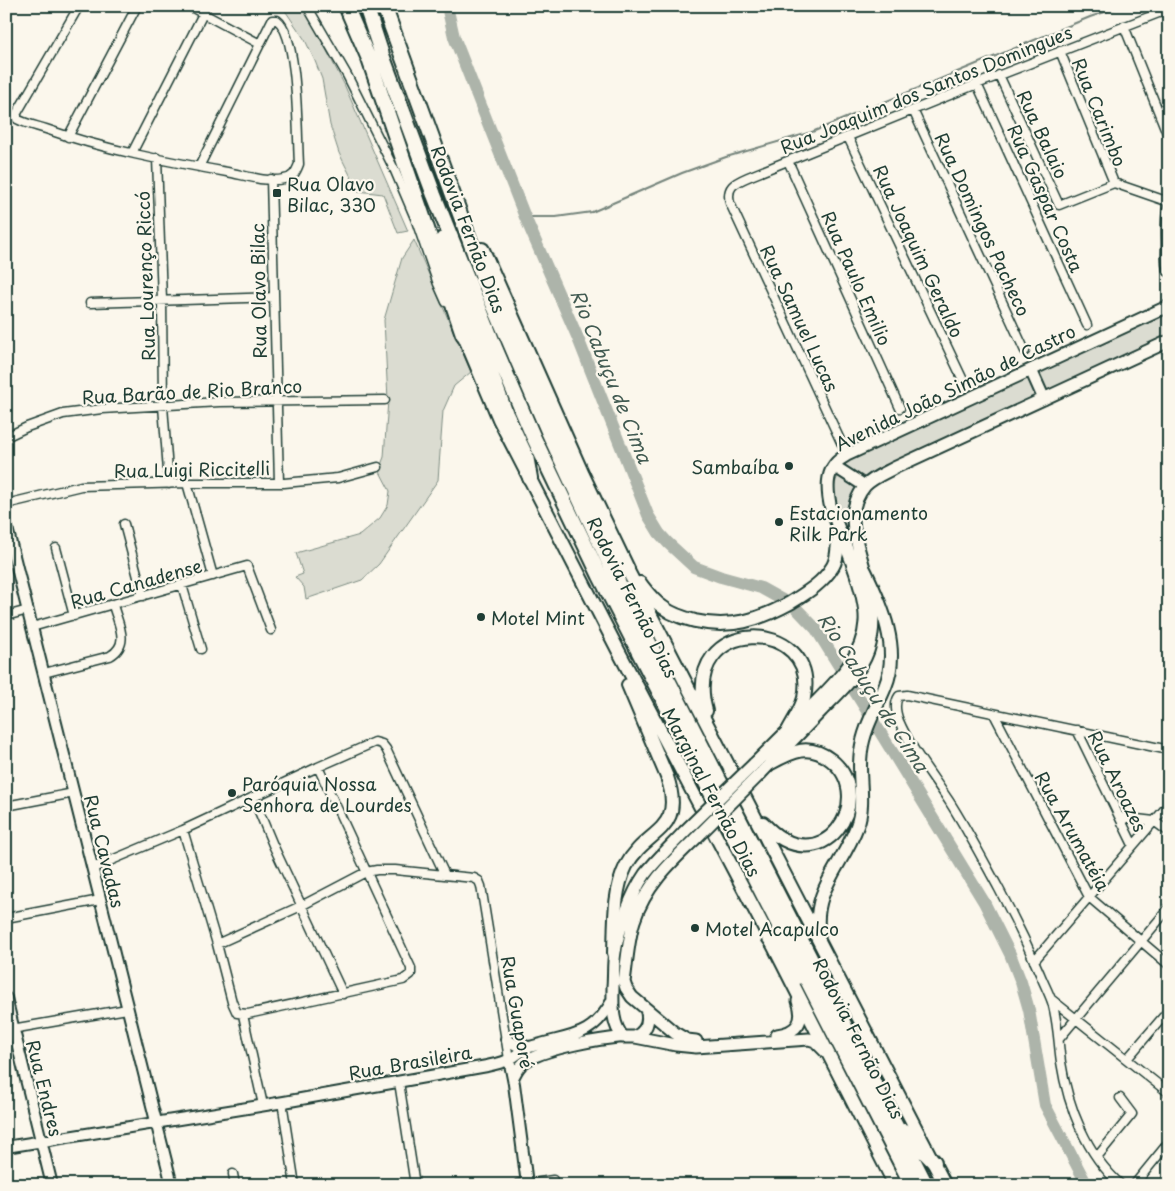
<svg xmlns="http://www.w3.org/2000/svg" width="1175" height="1191" font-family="'Playpen Sans',sans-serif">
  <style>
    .green { fill: #dbdcd1; stroke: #7d8c82 }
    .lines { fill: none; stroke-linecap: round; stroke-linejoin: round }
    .stream { stroke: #74847b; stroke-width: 2 }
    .river { stroke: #adb4aa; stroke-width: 12 }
    .minor-casing { stroke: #1f3d34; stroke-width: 11 }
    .tertiary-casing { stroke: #1f3d34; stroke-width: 14 }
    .secondary-casing { stroke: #1f3d34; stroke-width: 15 }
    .trunk-casing { stroke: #1f3d34; stroke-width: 16 }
    .motorway-casing { stroke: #1f3d34; stroke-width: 18 }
    .minor { stroke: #fbf7ec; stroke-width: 8 }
    .tertiary { stroke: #fbf7ec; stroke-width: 10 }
    .secondary { stroke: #fbf7ec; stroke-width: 11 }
    .trunk { stroke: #fbf7ec; stroke-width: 12 }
    .motorway { stroke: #fbf7ec; stroke-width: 14 }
    .secondary-bridge-casing { stroke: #1f3d34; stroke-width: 15; stroke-linecap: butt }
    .secondary-bridge { stroke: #fbf7ec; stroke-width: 11 }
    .poi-dot { fill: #1f3d34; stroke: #fbf7ec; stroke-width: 2 }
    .labels { text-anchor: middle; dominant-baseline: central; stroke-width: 4.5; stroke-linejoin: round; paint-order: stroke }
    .street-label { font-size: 18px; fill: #1f3d34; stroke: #fbf7ec }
    .poi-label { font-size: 18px; fill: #1f3d34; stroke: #fbf7ec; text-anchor: start }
    .water-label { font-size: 19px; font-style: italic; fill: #425b52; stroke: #fbf7ec }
  </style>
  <rect width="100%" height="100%" fill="#fbf7ec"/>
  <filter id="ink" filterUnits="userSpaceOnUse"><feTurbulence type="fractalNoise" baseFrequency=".02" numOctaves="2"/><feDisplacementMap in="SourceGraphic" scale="10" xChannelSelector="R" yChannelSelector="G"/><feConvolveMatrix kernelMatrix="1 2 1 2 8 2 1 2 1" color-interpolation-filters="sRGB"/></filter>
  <g filter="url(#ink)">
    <path class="green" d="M282,6H301L313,24L344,84L408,231L398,233L383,194L358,191L339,153L330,125L322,79L315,61L305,40Z
      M414,240L471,372L454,386L443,411L438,480L379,564L362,580L306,599L304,587L295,577L303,574L296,553L360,535L380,518L388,505L390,491L379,470L384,457L388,400L384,320L402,258Z
      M1169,313V336L873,473C848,494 844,509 848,540C836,510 823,488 849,460Z"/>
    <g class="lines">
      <path class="stream" d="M525,217H556L592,212L682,173L726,157L812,132L1090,17L1122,6"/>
      <path class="river" d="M447,6L454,37L493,136L525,217L577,336L648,515L659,533L668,543L694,567L721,577L761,588L795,607L816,629L885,740L984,902L1010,954L1021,982L1029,1010L1045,1105L1087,1185"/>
      <defs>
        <path id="minor" d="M79,6L17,113V119C26,124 37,126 46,129C105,150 166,161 227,172C244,175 266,183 284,179C293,178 296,172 299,164C297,135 299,36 277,20H272L199,167
          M189,6L260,44
          M307,6L347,75L395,171L415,218L438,284L446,302
          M1124,26L1169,138
          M1060,51L1114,183
          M999,75L1059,205L1114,183L1169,202
          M977,84L1087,325
          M913,110L1025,351
          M68,137L137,6
          M848,137L962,378
          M132,153L207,6
          M157,158L162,300L163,406L169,484
          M788,161L900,408
          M271,179L279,483
          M90,303L274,297
          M6,437L27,427L63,414L102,409L219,402L385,400
          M847,455L730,203C726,187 734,183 748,177L977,84L1169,9
          M187,483L213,576
          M6,504L81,486L187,483H284L338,478L378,467
          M124,524L143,596
          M56,548L74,616
          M182,585L201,649
          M6,616L28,610
          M32,627L247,566L271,630
          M44,673L110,656C131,644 118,624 113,605
          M994,714L1089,897L1169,965
          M1077,730L1133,845
          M253,797L273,845L343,994
          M6,806L74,793
          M1120,817L1154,821L1169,832
          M183,830L217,944L232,1002L237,1013L248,1014L403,980L411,974V968L318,767
          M93,868L183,830L318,767L375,742L382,744L386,749L445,875
          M6,918L100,900
          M217,944L301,906L366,872L377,870H395L474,878L479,881L481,886L509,1059
          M1034,961L1169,804
          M1051,999L1169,1093
          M243,1015L263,1105
          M6,1030L127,1009
          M1059,1039L1169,908
          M1127,1059L1169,1010
          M399,1082L415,1185
          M284,1102L283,1108L295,1185
          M1097,1157L1132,1114L1120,1098
          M233,1174L235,1185
          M527,1184L553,1180
          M1121,1185C1086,1154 1068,1107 1061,1062C1058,1041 1058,1022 1052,1002C1049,993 1044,984 1040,974C1028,946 1014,917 999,889C983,860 967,829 949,801C932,775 911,749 899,721C896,713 894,703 899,696L907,695L1169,750
          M1134,1185L1169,1142"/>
        <path id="tertiary" d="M6,524L172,1185
          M6,998L52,1185
          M506,1039L516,1045L529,1047
          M509,1059L514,1084L527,1184L519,1185
          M513,1078C517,1070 520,1064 528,1060C549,1048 599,1039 623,1037
          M6,1147L284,1102L487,1066C495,1064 503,1063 510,1059C517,1055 521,1050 530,1047C568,1035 592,1040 613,999"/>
        <path id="secondary" d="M1169,210C1167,222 1168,234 1168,246C1168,255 1167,261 1169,270
          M1031,370L1044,399
          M834,466L865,486
          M754,764C771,747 789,730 806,712C830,687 863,660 865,622C867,593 842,537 831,509C826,487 825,466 847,455L1169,306
          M761,773C781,752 802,731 822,710C839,693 860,674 868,651C877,625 872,599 865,572C858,543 842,513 865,486C872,478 885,473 894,468L1169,341
          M684,832C671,846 657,859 645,874C631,894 619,928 615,952C613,963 614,975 613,986C613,1004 611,1023 623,1037H635L676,1045L696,1047L809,1039L815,1041L826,1052
          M694,840C669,864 645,887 634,921C628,940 627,962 624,982L626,988L632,997L675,1033L687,1040L696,1041
          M777,1035C798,1032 805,1021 798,1001
          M635,1037C647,1031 650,1021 646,1009"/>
        <path id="trunk" d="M463,334L499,419L619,652L769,937L895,1185
          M627,569L945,1185
          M640,583C647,592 654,602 664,608C673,615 684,618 695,621C730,629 759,620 790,603C806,593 823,583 833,566C839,556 836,545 840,533
          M706,711C680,614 821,616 804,698C801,709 794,720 789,729
          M763,823C822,887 879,798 831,760C809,743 793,751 771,763
          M819,935C811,891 843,865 857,826C866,802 857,776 861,751C864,728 876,709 885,687C901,649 882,606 865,571
          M614,953C615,925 613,892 626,866C646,828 686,833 667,777L628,685"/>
        <path id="motorway" d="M346,6L369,59L463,334
          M366,6L382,55L434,195L496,350L533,436L600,576L912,1185
          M384,6L491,299L548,431L621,588L926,1185
          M443,239L450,263L506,414L526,456L530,478
          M482,250L582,475L627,569
          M769,937L798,977
          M904,1131L934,1162"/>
      </defs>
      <use href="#minor" class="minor-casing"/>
      <use href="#tertiary" class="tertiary-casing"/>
      <use href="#secondary" class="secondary-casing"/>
      <use href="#trunk" class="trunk-casing"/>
      <use href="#motorway" class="motorway-casing"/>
      <use href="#minor" class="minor"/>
      <use href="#tertiary" class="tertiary"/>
      <use href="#secondary" class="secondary"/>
      <use href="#trunk" class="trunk"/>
      <use href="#motorway" class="motorway"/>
      <defs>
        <path id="secondary-bridge" d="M684,832L754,764
          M694,840L761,773"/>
      </defs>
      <use href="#secondary-bridge" class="secondary-bridge-casing"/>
      <use href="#secondary-bridge" class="secondary-bridge"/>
    </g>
  </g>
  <g class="poi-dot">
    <rect x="272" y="188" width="10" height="10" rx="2.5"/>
    <circle cx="789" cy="466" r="5"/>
    <circle cx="779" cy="522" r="5"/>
    <circle cx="481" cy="617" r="5"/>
    <circle cx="232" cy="793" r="5"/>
    <circle cx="695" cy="928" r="5"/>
  </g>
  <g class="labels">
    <g class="street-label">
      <text transform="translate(926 89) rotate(-22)">Rua Joaquim dos Santos Domingues</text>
      <text transform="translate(1100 112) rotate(68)">Rua Carimbo</text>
      <text transform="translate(1043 134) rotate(65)">Rua Balaio</text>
      <text transform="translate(1046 198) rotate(66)">Rua Gaspar Costa</text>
      <text transform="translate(983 224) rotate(65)">Rua Domingos Pacheco</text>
      <text transform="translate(469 229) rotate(69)">Rodovia Fernão Dias</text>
      <text transform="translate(919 251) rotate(65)">Rua Joaquim Geraldo</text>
      <text transform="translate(145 276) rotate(-92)">Rua Lourenço Riccó</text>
      <text transform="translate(857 278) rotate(66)">Rua Paulo Emilio</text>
      <text transform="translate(258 291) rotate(-91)">Rua Olavo Bilac</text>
      <text transform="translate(800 318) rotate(65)">Rua Samuel Lucas</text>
      <text transform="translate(955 387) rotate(-26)">Avenida João Simão de Castro</text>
      <text transform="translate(192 391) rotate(-3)">Rua Barão de Rio Branco</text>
      <text transform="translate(192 469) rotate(-1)">Rua Luigi Riccitelli</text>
      <text transform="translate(136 583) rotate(-16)">Rua Canadense</text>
      <text transform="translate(633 597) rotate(63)">Rodovia Fernão Dias</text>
      <text transform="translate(1118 781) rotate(64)">Rua Aroazes</text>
      <text transform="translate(712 792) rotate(62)">Marginal Fernão Dias</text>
      <text transform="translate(1073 831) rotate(61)">Rua Arumatéia</text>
      <text transform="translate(105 851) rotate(76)">Rua Cavadas</text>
      <text transform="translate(518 1012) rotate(80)">Rua Guaporé</text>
      <text transform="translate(859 1038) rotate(63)">Rodovia Fernão Dias</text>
      <text transform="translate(410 1062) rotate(-10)">Rua Brasileira</text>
      <text transform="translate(45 1088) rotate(76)">Rua Endres</text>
    </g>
    <g class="poi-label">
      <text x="287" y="183">Rua Olavo<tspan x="287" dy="21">Bilac, 330</tspan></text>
      <text x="779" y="466" text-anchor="end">Sambaíba</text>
      <text x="789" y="512">Estacionamento<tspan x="789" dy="21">Rilk Park</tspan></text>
      <text x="491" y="617">Motel Mint</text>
      <text x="242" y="783">Paróquia Nossa<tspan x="242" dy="21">Senhora de Lourdes</tspan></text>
      <text x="705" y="928">Motel Acapulco</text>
    </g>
    <g class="water-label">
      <text transform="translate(612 376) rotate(68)">Rio Cabuçu de Cima</text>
      <text transform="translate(874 692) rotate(57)">Rio Cabuçu de Cima</text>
    </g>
  </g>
  <rect width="1175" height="1191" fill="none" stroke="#fbf7ec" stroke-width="25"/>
  <rect x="12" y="12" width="1150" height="1166" fill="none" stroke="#1f3d34" stroke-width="2" filter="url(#ink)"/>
</svg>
